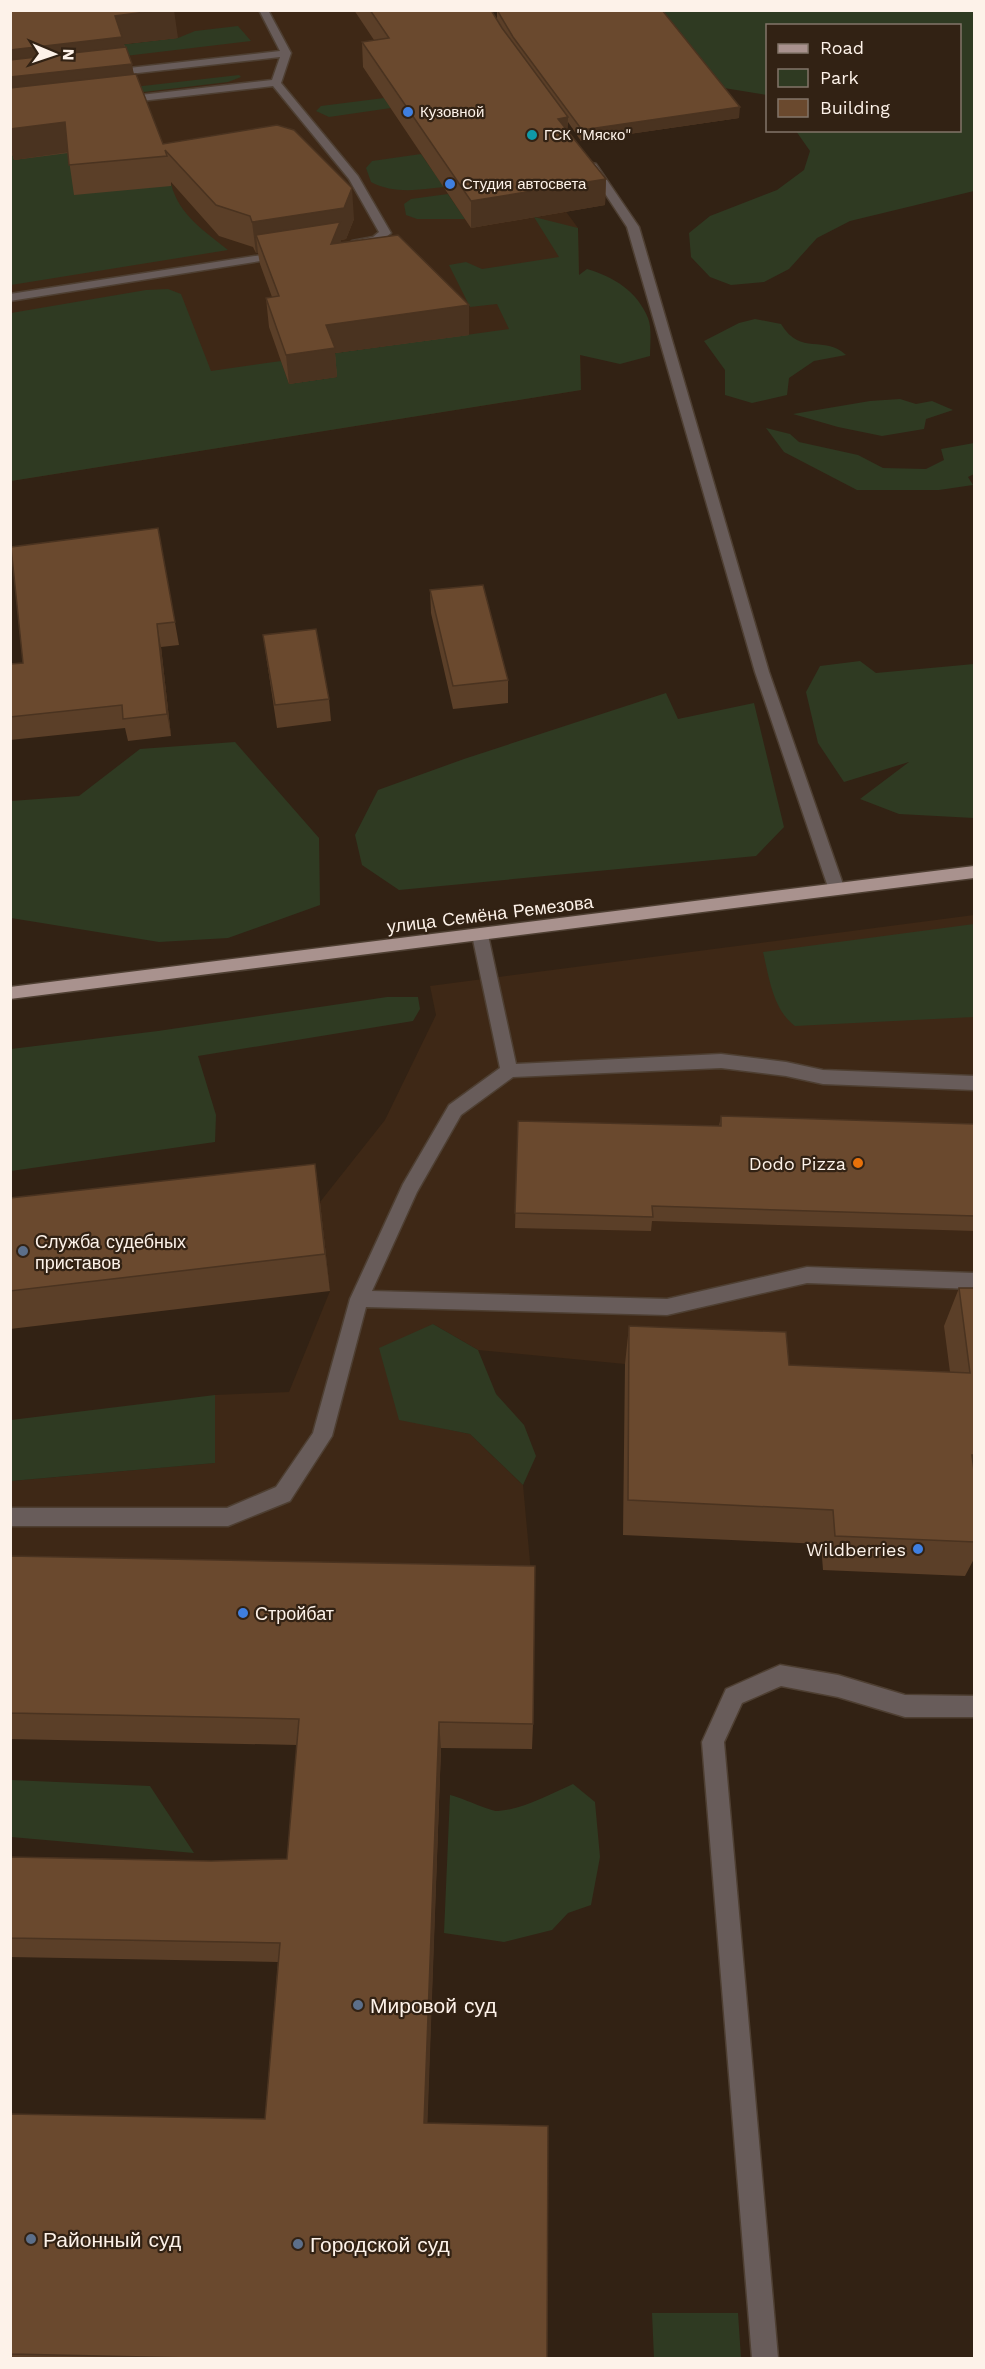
<svg xmlns="http://www.w3.org/2000/svg" width="985" height="2369" font-family="'Work Sans',sans-serif">
  <style>
    .built { fill: #3e2816 }
    .green { fill: #2f3a22 }
    .lines { fill: none; stroke-linecap: round; stroke-linejoin: round }
    .lane-casing { stroke: #4e3f32; stroke-width: 3 }
    .street-casing { stroke: #4e3f32; stroke-width: 3 }
    .primary-casing { stroke: #4e3f32; stroke-width: 3 }
    .lane { fill: #685c5a; fill-rule: evenodd }
    .street { fill: #685c5a; fill-rule: evenodd }
    .primary { fill: #a9928e; fill-rule: evenodd }
    .wall { fill: #5b3f28 }
    .shaded-wall { fill: #4a3320 }
    .building { fill: #6a492e; stroke: #4a3320; stroke-width: 1.5 }
    .shop-dot { fill: #3f7fe0; stroke: #322214; stroke-width: 2 }
    .culture-dot { fill: #0f9aa8; stroke: #322214; stroke-width: 2 }
    .food-dot { fill: #e8710a; stroke: #322214; stroke-width: 2 }
    .service-dot { fill: #5c6f8a; stroke: #322214; stroke-width: 2 }
    .labels { text-anchor: middle; dominant-baseline: central; stroke-width: 4.5; stroke-linejoin: round; paint-order: stroke }
    .far-poi-label { font-size: 15px; fill: #fdf2e9; stroke: #322214; text-anchor: start }
    .street-label { font-size: 18px; fill: #fdf2e9; stroke: #322214 }
    .poi-label { font-size: 18px; fill: #fdf2e9; stroke: #322214; text-anchor: end }
    .near-poi-label { font-size: 21px; fill: #fdf2e9; stroke: #322214; text-anchor: start }
  </style>
  <rect width="100%" height="100%" fill="#322214"/>
  <path class="built" d="M11,11H419L578,228L581,390L11,481Z
    M974,915V1328L954,1410L776,1370L625,1364L478,1350L433,1324L399,1419L470,1434L523,1485L533,1595L11,1585V1481L214,1463L215,1395L289,1392L330,1291L320,1202L385,1120L436,1015L430,986Z"/>
  <path class="green" d="M661,11H974V191L850,221L817,238L789,269L764,282L731,285L710,277L691,257L689,233L710,216L777,190L804,170L810,151L796,131L960,130V26H768L767,95L724,88Z
    M238,26L251,41L16,69L10,58L178,38L195,31Z
    M239,75L241,77L228,82L17,107L11,101Z
    M384,98L391,108L329,117L316,111L321,106Z
    M10,148L14,160L70,152L170,178C175,212 203,230 228,250L11,285Z
    M421,154L444,187C418,190 394,194 371,182L366,168L372,161Z
    M448,194L465,219H417L406,215L404,204L411,199Z
    M534,217L578,228L579,275L587,269C614,277 637,291 648,318C652,328 650,345 650,356L620,364L580,355L581,390L11,481V313L146,290L168,289L181,294L211,371L281,361L289,384L337,377L329,354L509,329L497,304L470,307L449,265L466,262L482,269L559,257Z
    M755,319L781,324C801,357 824,334 846,355L814,361L789,378L787,395L752,403L725,395V370L704,341L739,323Z
    M900,399L916,404L932,401L953,410L926,419L924,429L882,436L838,427L793,414L870,401Z
    M766,428L790,434L799,442L858,455L883,468L926,469L944,460L941,449L974,443V474L968,477L973,485L939,490H857L784,452Z
    M860,661L876,673L974,664V818L899,814L860,799L909,762L844,782L818,743L806,692L820,666Z
    M666,693L678,719L754,703L784,827L756,856L399,890L362,865L355,835L378,790L464,759Z
    M235,742L319,838L320,905L228,938L159,942L11,918V801L79,796L140,749Z
    M974,924V1017L795,1026C773,1010 769,977 763,952Z
    M387,997H418L420,1009L413,1021L198,1056L216,1115L215,1142L11,1171V1049L158,1031Z
    M433,1324L478,1350L496,1394L524,1425L536,1456L523,1485L470,1434L399,1420L379,1348Z
    M215,1395V1463L11,1481V1420Z
    M11,1780L150,1786L194,1853L11,1837Z
    M573,1784L595,1802L600,1857L591,1905L568,1913L552,1930L504,1942L444,1933L450,1795C460,1797 492,1812 498,1811C521,1810 551,1794 573,1784Z
    M652,2313H738L741,2358H654Z"/>
  <g class="lines">
    <defs>
      <path id="lane" d="M259,10H268L291,53L281,83L358,176L391,233L380,242L356,246L350,243L352,241L373,237L379,232L349,179L273,86L123,103L118,100L123,97L272,80L280,57L111,76L106,73L111,70L280,51Z
        M281,252L287,255L285,257L10,301V294Z
        M480,929L486,931L488,935L516,1064L721,1054L786,1062L823,1070L974,1076V1090L823,1084L786,1076L721,1068L513,1077L461,1115L417,1192L372,1291L667,1299L807,1267L974,1273V1289L807,1283L667,1315L366,1307L332,1436L290,1501L228,1526H10V1508H227L276,1487L313,1433L350,1299L403,1184L449,1105L500,1068L472,935L474,931Z
        M780,1665L838,1675L905,1695L974,1696V1717H905L838,1697L781,1686L742,1703L724,1742L778,2358H752L702,1742L726,1689Z"/>
      <path id="street" d="M592,163L596,164L639,227L769,672L845,890L843,894H831L829,890L755,672L627,227L587,166Z"/>
      <path id="primary" d="M974,866V878L10,999V987Z"/>
    </defs>
    <use href="#lane" class="lane-casing"/>
    <use href="#street" class="street-casing"/>
    <use href="#primary" class="primary-casing"/>
    <use href="#lane" class="lane"/>
    <use href="#street" class="street"/>
    <use href="#primary" class="primary"/>
  </g>
  <path class="wall" d="M10,10L178,38L124,44L134,74L163,144L354,219L346,239L341,240V243L469,305V335L335,353L337,377L289,384L269,327L266,298L272,297L260,264L258,253H256L253,247L219,236L171,182V186L74,195L68,153L14,160L10,148Z
    M354,10H491L497,19V10L739,118L581,141L568,122L567,130L606,179L605,205L471,228L363,67L362,42L374,40Z
    M158,528L179,645L161,647L171,736L128,741L125,728L10,740V664L23,663Z
    M430,590L508,680V703L453,709L431,613Z
    M263,635L329,699L331,721L277,728Z
    M721,1116L975,1124V1231L652,1221L651,1231L515,1228L518,1121L719,1126Z
    M10,1198L320,1202L330,1291L10,1329Z
    M959,1288H975V1557L965,1576L823,1570L821,1544L623,1535L625,1364L629,1326L789,1365L950,1372L944,1326Z
    M10,1556L533,1724L532,1749L441,1748L427,2123L547,2358H10V2114L265,2119L278,1962L10,1957V1857L211,1861L287,1859L297,1745L10,1739Z"/>
  <path class="shaded-wall" d="M161,10H174L178,38L124,44L127,64H132L137,93L10,108V50L115,16Z
    M740,107L739,118L581,141L582,130Z
    M568,117L567,143L558,119Z
    M65,122L70,152L14,160L10,145V129Z
    M606,179L605,205L471,228V201Z
    M352,188L354,219L346,239L341,240L342,251L256,235L258,253H256L252,222Z
    M469,305V335L335,353L337,377L289,384L286,355L326,325Z
    M157,624L161,647L171,736L167,714Z
    M315,1164L320,1202L330,1291L325,1254Z
    M439,1722L441,1748L427,2137L424,2123Z"/>
  <path class="building" d="M10,10H161L115,16L122,37L10,50Z
    M370,10H491L502,28L568,117L558,119L606,179L471,201L362,42L389,38Z
    M497,10H662L740,107L582,130L513,37Z
    M126,47L132,64L10,77V60Z
    M136,74L163,144L277,125L294,130L352,188L344,208L252,222L250,216L216,205L165,150L167,156L69,165L65,122L10,129V88Z
    M340,222L331,244L398,235L469,305L326,325L335,348L286,355L266,298L279,296L256,235Z
    M158,528L175,622L157,624L167,714L123,719L122,705L10,717V664L23,663L11,547Z
    M483,585L508,680L453,686L430,590Z
    M316,629L329,699L275,705L263,635Z
    M721,1116L975,1124V1216L652,1206L653,1217L515,1213L518,1121L721,1126Z
    M315,1164L325,1254L10,1291V1198Z
    M959,1288H975V1455H972L975,1479V1542L835,1536L833,1510L628,1500L629,1326L786,1332L789,1365L970,1373Z
    M10,1556L535,1566L533,1724L439,1722L424,2123L548,2126L547,2358H192L10,2354V2114L265,2119L280,1943L10,1938V1857L211,1861L287,1859L299,1719L10,1713Z"/>
  <g class="shop-dot">
    <circle cx="408" cy="112" r="6"/>
    <circle cx="450" cy="184" r="6"/>
    <circle cx="918" cy="1549" r="6"/>
    <circle cx="243" cy="1613" r="6"/>
  </g>
  <circle class="culture-dot" cx="532" cy="135" r="6"/>
  <circle class="food-dot" cx="858" cy="1163" r="6"/>
  <g class="service-dot">
    <circle cx="23" cy="1251" r="6"/>
    <circle cx="358" cy="2005" r="6"/>
    <circle cx="31" cy="2239" r="6"/>
    <circle cx="298" cy="2244" r="6"/>
  </g>
  <g class="labels">
    <g class="far-poi-label">
      <text x="420" y="112">Кузовной</text>
      <text x="544" y="135">ГСК "Мяско"</text>
      <text x="462" y="184">Студия автосвета</text>
    </g>
    <g class="street-label">
      <text transform="translate(490 914) rotate(-7)">улица Семёна Ремезова</text>
    </g>
    <g class="poi-label">
      <text x="846" y="1163">Dodo Pizza</text>
      <text x="35" y="1241" text-anchor="start">Служба судебных<tspan x="35" dy="21">приставов</tspan></text>
      <text x="906" y="1549">Wildberries</text>
      <text x="255" y="1613" text-anchor="start">Стройбат</text>
    </g>
    <g class="near-poi-label">
      <text x="370" y="2005">Мировой суд</text>
      <text x="43" y="2239">Районный суд</text>
      <text x="310" y="2244">Городской суд</text>
    </g>
  </g>
  <rect width="985" height="2369" fill="none" stroke="#fdf2e9" stroke-width="24"/>
  <rect x="766" y="24" width="195" height="108" fill="#322214" stroke="#837569" stroke-width="1.5"/>
  <rect x="778" y="44" width="30" height="9" fill="#a9928e" stroke="#837569" stroke-width="1.5"/>
  <text x="820" y="54" font-size="18" fill="#fdf2e9">Road</text>
  <rect x="778" y="69" width="30" height="18" fill="#2f3a22" stroke="#837569" stroke-width="1.5"/>
  <text x="820" y="84" font-size="18" fill="#fdf2e9">Park</text>
  <rect x="778" y="99" width="30" height="18" fill="#6a492e" stroke="#837569" stroke-width="1.5"/>
  <text x="820" y="114" font-size="18" fill="#fdf2e9">Building</text>
  <g transform="translate(54 54) rotate(92)" stroke="#322214" stroke-width="4.5" paint-order="stroke">
  <path d="M0-4.5L10 22L0 15L-10 22Z" fill="#fdf2e9"/>
  <text y="-9" font-size="16" font-weight="bold" text-anchor="middle" fill="#fdf2e9">N</text>
  </g>
</svg>
